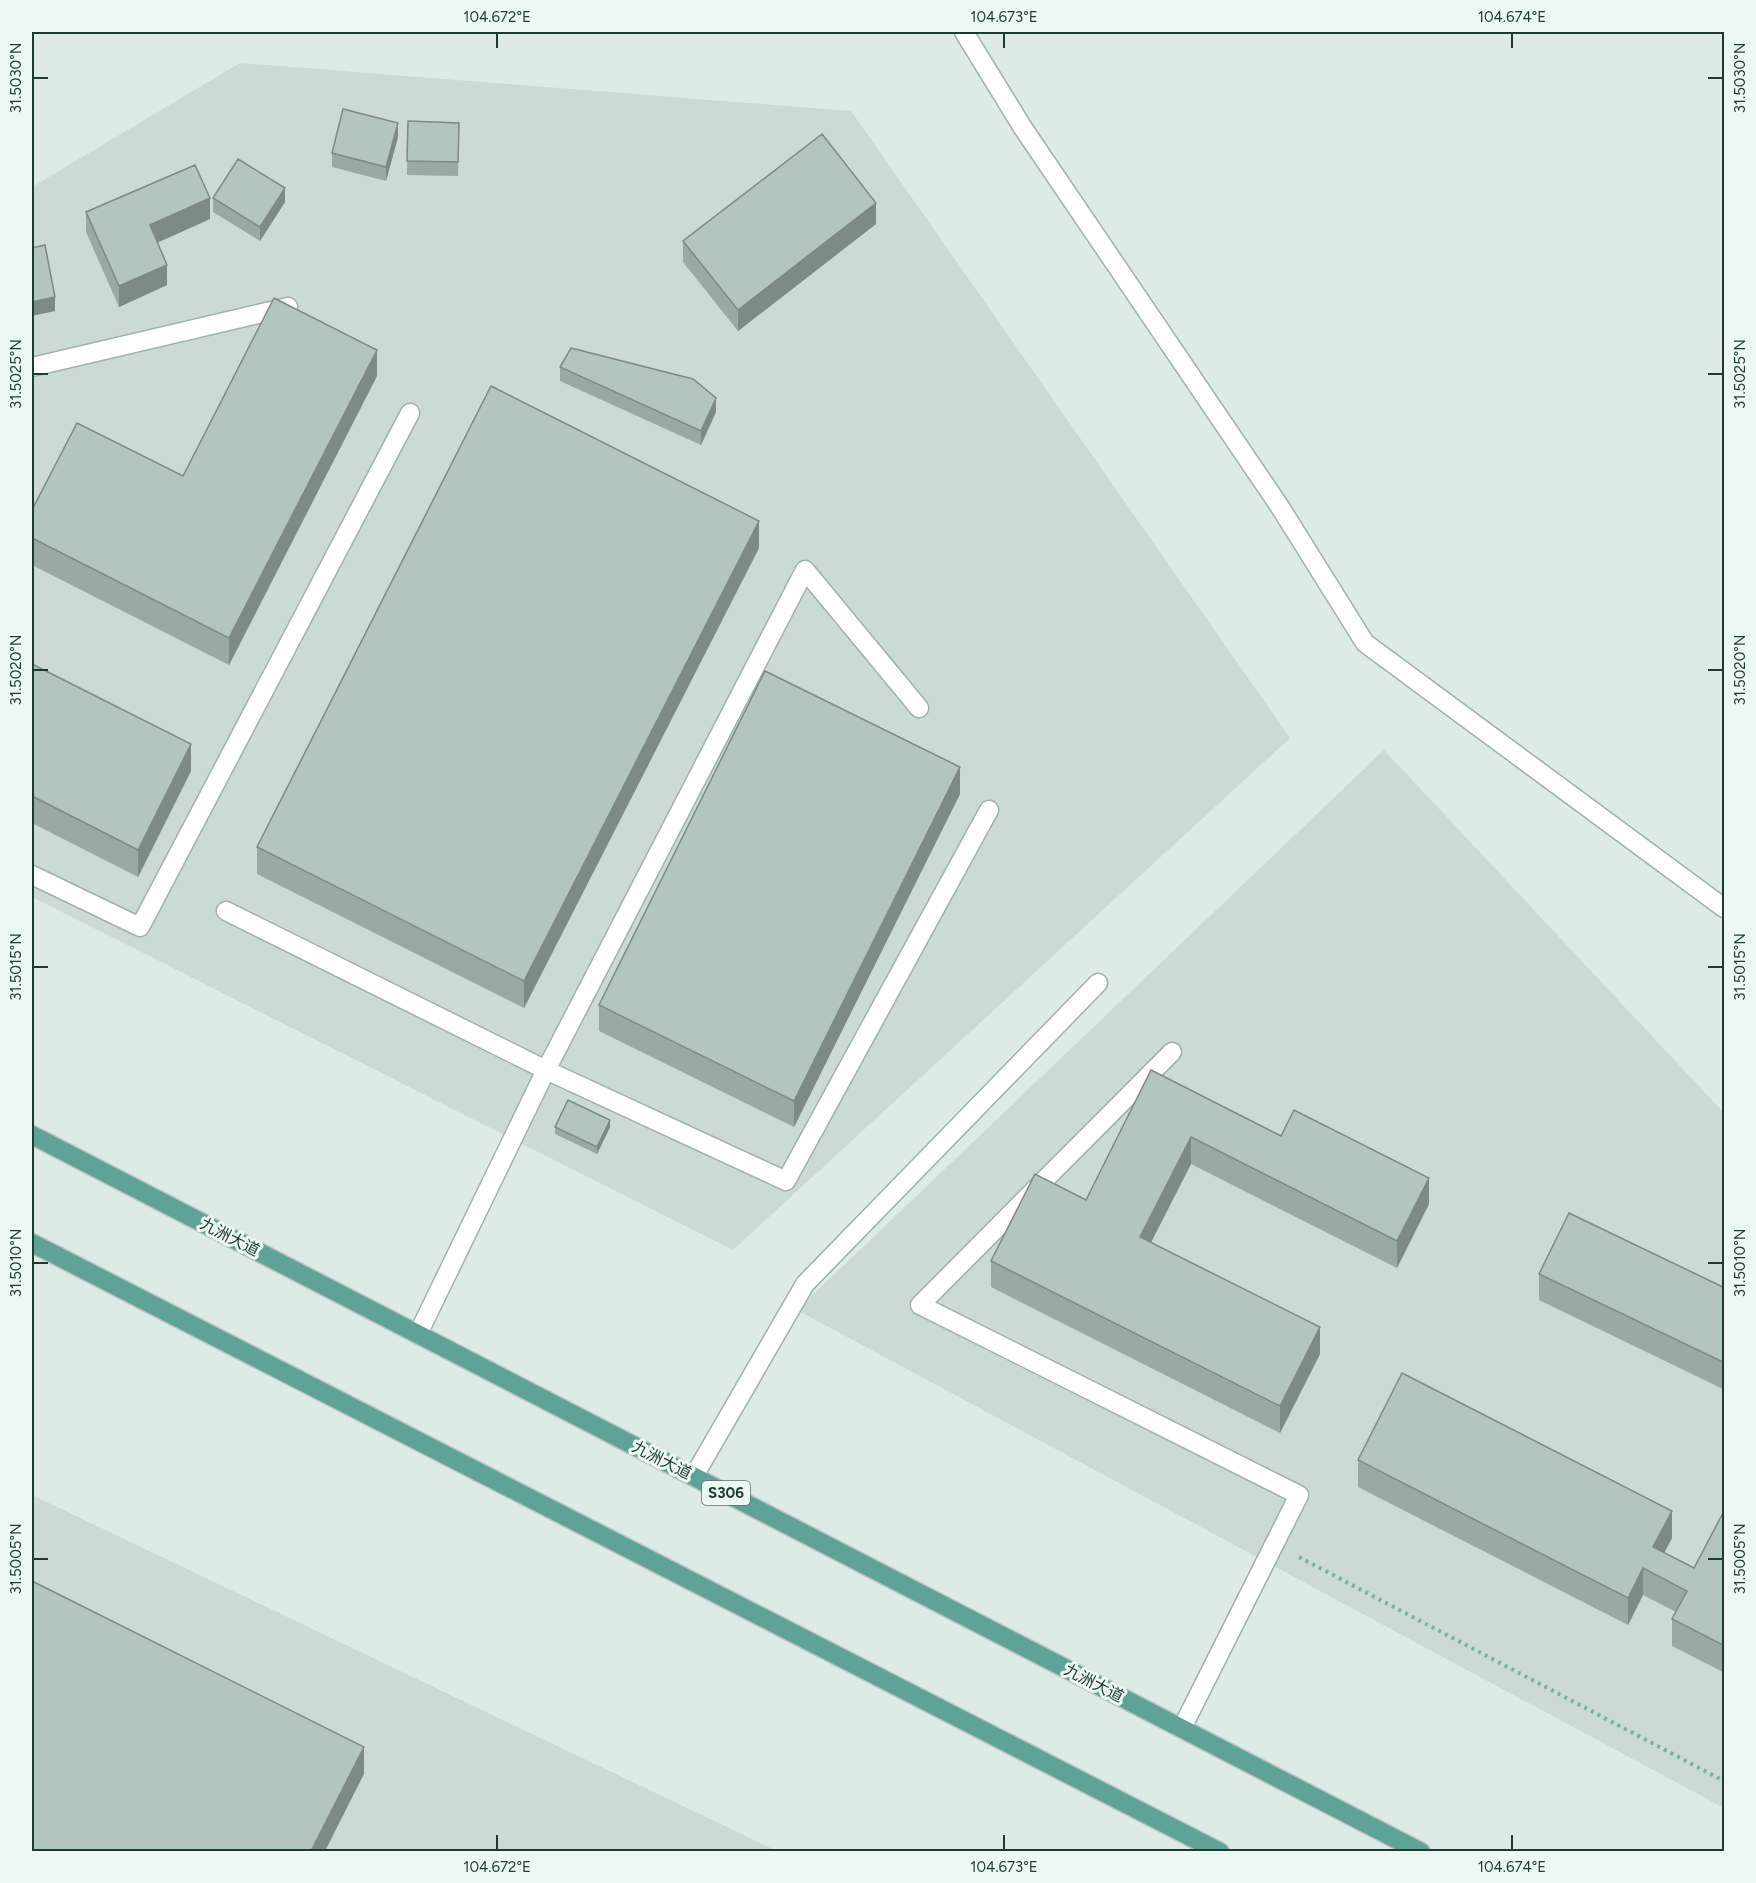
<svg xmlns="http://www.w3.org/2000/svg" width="1756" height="1883" font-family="Figtree,'Noto Sans SC',sans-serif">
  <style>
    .built { fill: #cbdad4 }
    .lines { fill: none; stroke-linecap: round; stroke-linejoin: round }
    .minor-casing { stroke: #a0b2ad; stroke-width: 21 }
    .major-casing { stroke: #bcc4c2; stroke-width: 21 }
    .path { stroke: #7bb0a4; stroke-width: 4; stroke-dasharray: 3 4.5; stroke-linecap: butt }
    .minor { stroke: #fff; stroke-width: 18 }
    .major { stroke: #5ea397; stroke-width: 18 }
    .wall { fill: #99a9a3 }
    .shaded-wall { fill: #7d8a85 }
    .building { fill: #b2c5be; stroke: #7d8a85; stroke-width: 1.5 }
    .ticks { fill: none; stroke: #1e3a35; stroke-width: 2 }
    .labels { text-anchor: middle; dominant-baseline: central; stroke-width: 6; stroke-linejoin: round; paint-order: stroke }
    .shield { fill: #edf7f3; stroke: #5c736e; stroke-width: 1.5 }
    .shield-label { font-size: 15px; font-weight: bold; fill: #1e3a35 }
    .street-label { font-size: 16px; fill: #1e3a35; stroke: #edf7f3 }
    .neatline { fill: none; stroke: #1e3a35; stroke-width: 2 }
    .ticks-label { font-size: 15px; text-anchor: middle; fill: #1e3a35 }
  </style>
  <rect width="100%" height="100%" fill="#ddeae5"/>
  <path class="built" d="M240,63L851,111L1290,738L733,1250L32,897V187Z
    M1384,750L1724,1113V1808L797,1310Z
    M32,1495L777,1851H32Z"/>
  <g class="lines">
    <defs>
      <path id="minor" d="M964,32L1023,128L1280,507L1365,643L1724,908
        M32,367L288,307
        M32,875L140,927L410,413
        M226,911L546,1070L786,1181L989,810
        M1172,1052L920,1305L1299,1495L1182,1728
        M418,1334L546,1070L805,570L919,708
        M694,1476L805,1284L1098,983"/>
      <path id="major" d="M32,1135L1421,1852
        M32,1243L1220,1852"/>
    </defs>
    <use href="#minor" class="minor-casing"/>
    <use href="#major" class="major-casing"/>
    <path class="path" d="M1299,1557L1724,1781"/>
    <use href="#minor" class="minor"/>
    <use href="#major" class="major"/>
  </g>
  <path class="wall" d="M408,121L459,123L458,176L407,175Z
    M398,137L386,181L332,167V153Z
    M213,198L285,202L260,241L213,212Z
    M86,212L210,219L158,242L167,285L119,307L86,232Z
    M876,224L738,331L683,262V241Z
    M560,367L716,412L701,445L560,381Z
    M377,376L229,665L32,565V510L183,476Z
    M759,548L524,1008L257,874V847Z
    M32,664L191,771L138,877L32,823Z
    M960,794L794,1127L599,1031V1005Z
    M1151,1070L1281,1136L1429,1204L1397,1268L1191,1164L1151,1242L1320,1354L1280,1433L991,1287V1261L1086,1200Z
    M555,1127H610L597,1154L555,1134Z
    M1539,1274L1725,1288V1390L1539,1300Z
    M1358,1460L1672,1538L1664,1553L1694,1568L1725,1509V1673L1672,1646V1619L1676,1612L1643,1595L1628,1625L1358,1487Z"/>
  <path class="shaded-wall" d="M398,123V137L386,181V167Z
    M285,188V202L260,241V227Z
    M210,198V219L150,246V225Z
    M876,203V224L738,331V310Z
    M167,265V285L119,307V286Z
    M55,297V311L32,316V302Z
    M377,350V376L229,665V638Z
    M716,398V412L701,445V431Z
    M759,521V548L524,1008V981Z
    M191,744V771L138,877V850Z
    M960,767V794L794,1127V1101Z
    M610,1120V1127L597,1154V1147Z
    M1191,1137V1164L1140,1264V1237Z
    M1429,1178V1204L1397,1268V1241Z
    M1320,1327V1354L1280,1433V1406Z
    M1672,1511V1538L1653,1574V1547Z
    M1643,1568V1595L1628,1625V1598Z
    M364,1747V1774L325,1851H311Z"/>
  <path class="building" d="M343,109L398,123L386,167L332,153Z
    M408,121L459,123L458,162L407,161Z
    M822,134L876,203L738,310L683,241Z
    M238,159L285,188L260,227L213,198Z
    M195,165L210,198L150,225L167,265L119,286L86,212Z
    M45,245L55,297L32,302V248Z
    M274,298L377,350L229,638L32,538V510L77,423L183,476Z
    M571,348L693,379L716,398L701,431L560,367Z
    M491,386L759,521L524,981L257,847Z
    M32,664L191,744L138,850L32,796Z
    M765,671L960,767L794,1101L599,1005Z
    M1151,1070L1281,1136L1294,1110L1429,1178L1397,1241L1191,1137L1140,1237L1320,1327L1280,1406L991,1261L1035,1174L1086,1200Z
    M568,1100L610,1120L597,1147L555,1127Z
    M1569,1213L1725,1288V1363L1539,1274Z
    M1402,1373L1672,1511L1653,1547L1694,1568L1725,1509V1646L1672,1619L1687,1591L1643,1568L1628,1598L1358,1460Z
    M32,1581L364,1747L311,1851H32Z"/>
  <path class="ticks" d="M497,33V48M1004,33V48M1512,33V48M33,78H48M1708,78H1723M33,374H48M1708,374H1723M33,670H48M1708,670H1723M33,967H48M1708,967H1723M33,1263H48M1708,1263H1723M33,1559H48M1708,1559H1723M497,1835V1850M1004,1835V1850M1512,1835V1850"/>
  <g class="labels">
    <rect class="shield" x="702" y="1481" width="48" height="24" rx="4.5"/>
    <g class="shield-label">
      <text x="726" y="1493">S306</text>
    </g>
    <g class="street-label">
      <text transform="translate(230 1237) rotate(27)">九洲大道</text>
      <text transform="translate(662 1460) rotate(27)">九洲大道</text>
      <text transform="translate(1094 1683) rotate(27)">九洲大道</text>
    </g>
  </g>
  <rect width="1756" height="1883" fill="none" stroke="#edf7f3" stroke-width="66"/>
  <rect x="33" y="33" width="1690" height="1817" class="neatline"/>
  <g class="ticks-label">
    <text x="497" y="22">104.672°E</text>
    <text x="1004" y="22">104.673°E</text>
    <text x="1512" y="22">104.674°E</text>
    <text transform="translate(16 78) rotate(-90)" y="5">31.5030°N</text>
    <text transform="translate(1740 78) rotate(-90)" y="5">31.5030°N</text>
    <text transform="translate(16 374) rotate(-90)" y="5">31.5025°N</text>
    <text transform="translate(1740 374) rotate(-90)" y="5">31.5025°N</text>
    <text transform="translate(16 670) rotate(-90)" y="5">31.5020°N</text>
    <text transform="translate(1740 670) rotate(-90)" y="5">31.5020°N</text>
    <text transform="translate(16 967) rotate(-90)" y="5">31.5015°N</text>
    <text transform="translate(1740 967) rotate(-90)" y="5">31.5015°N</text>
    <text transform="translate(16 1263) rotate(-90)" y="5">31.5010°N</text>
    <text transform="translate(1740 1263) rotate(-90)" y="5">31.5010°N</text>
    <text transform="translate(16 1559) rotate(-90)" y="5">31.5005°N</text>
    <text transform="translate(1740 1559) rotate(-90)" y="5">31.5005°N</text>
    <text x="497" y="1872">104.672°E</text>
    <text x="1004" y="1872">104.673°E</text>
    <text x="1512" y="1872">104.674°E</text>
  </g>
</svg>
